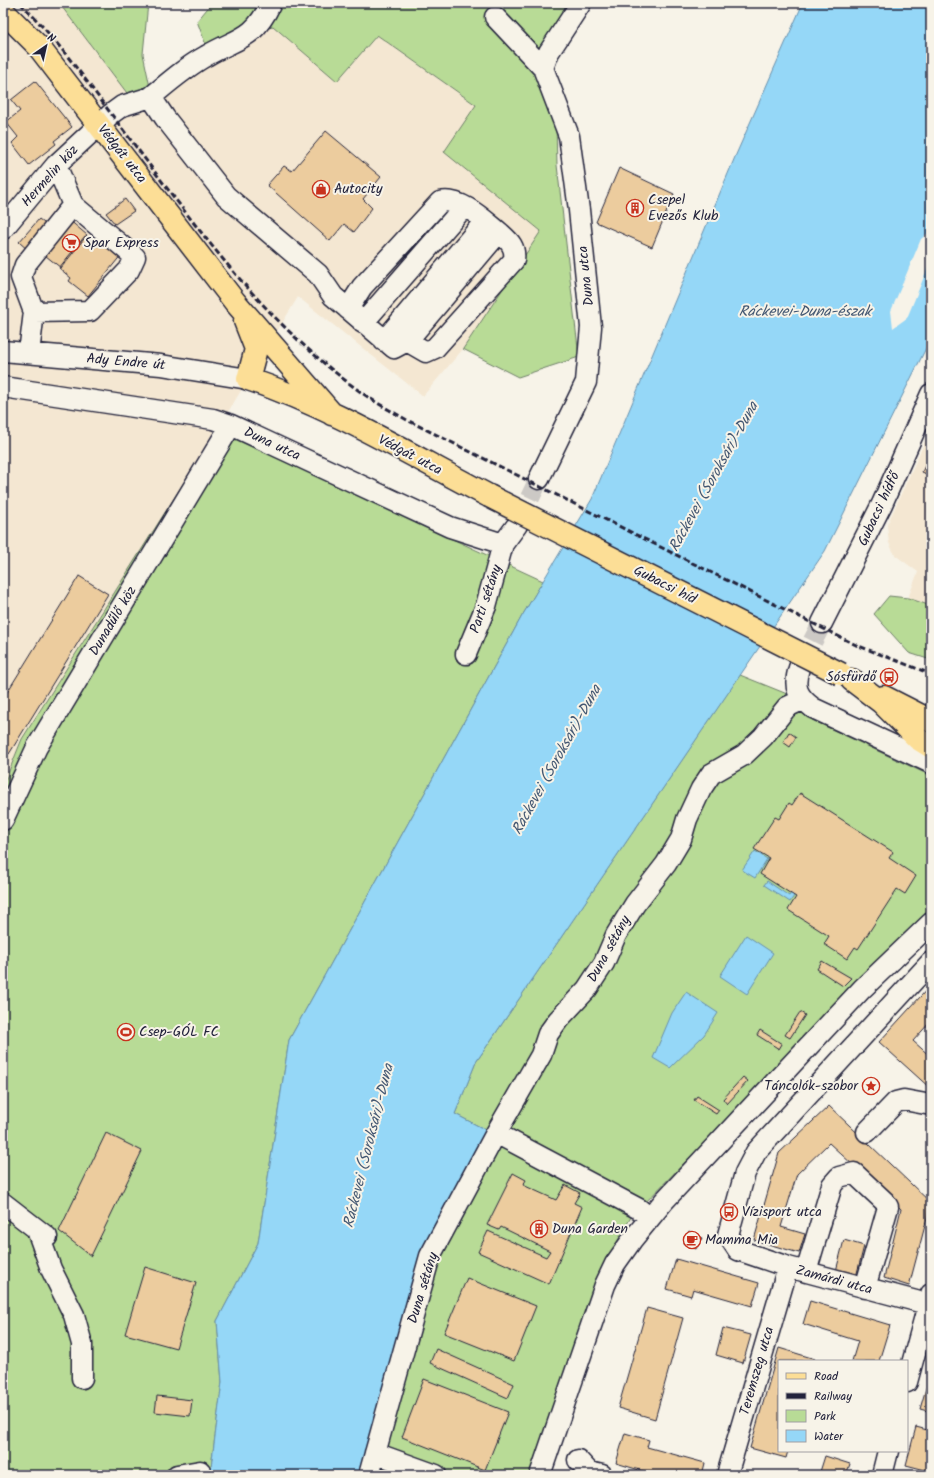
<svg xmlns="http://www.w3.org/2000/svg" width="934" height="1478" font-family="Kalam,sans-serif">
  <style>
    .built { fill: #f4e7d2 }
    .green { fill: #b8db96; stroke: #6d7e68 }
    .water { fill: #95d7f7; stroke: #678fac }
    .pier { fill: #f7f3e8 }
    .building { fill: #eccc9e; stroke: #22223b }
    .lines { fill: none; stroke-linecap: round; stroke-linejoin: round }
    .minor-tunnel { stroke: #ccc9c5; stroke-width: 20; stroke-dasharray: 20 10; stroke-linecap: butt }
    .minor-casing { stroke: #22223b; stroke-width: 23 }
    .major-casing { stroke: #22223b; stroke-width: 25 }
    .minor { stroke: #f7f3e8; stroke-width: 20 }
    .major { stroke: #fcde96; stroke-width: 22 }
    .rail { stroke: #22223b; stroke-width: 3; stroke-dasharray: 6 3; stroke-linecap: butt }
    .major-bridge-casing { stroke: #22223b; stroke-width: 25; stroke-linecap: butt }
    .major-bridge { stroke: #fcde96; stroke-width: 22 }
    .labels { text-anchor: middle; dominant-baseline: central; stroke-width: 4; stroke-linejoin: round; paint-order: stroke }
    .street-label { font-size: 14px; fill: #22223b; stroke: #f7f3e8 }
    .poi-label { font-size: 14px; fill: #22223b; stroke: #f7f3e8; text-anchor: start }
    .water-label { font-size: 15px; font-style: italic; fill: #445873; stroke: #f7f3e8 }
  </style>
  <rect width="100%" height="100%" fill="#f7f3e8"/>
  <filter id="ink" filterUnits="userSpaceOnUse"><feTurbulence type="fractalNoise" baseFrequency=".025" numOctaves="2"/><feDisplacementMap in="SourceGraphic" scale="8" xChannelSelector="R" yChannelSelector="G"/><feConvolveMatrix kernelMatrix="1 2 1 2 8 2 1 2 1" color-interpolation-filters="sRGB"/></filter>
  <g filter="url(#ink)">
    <path class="built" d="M26,3H59L133,101L273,26L337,81L377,35L477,106L444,152L541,231L463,349L423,396L298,297L217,430L22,739L3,786V35Z
      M931,428V606L908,598L918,572L895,555L889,543L887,525Z"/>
    <path class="green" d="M59,3H148L143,54L150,87L207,48L197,21L212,3H579L554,42L557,165L579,357L518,377L463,349L541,231L444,152L476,105L377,35L337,81L273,26L133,101Z
      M217,430L543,581L522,616L289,1040L258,1243L217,1321L222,1382L210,1475H3V786L22,739Z
      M889,596L908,598L931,606V660L909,653L874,614Z
      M740,675L802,700L812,720L931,776V913L631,1217L608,1258L533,1475H363L423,1254L488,1131L455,1114L476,1062Z"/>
    <path class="water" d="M803,3H931V338L825,551L476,1062L455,1114L488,1131L423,1254L363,1475H210L222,1382L217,1321L258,1243L289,1040L522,616L592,499L735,157Z
      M755,851L767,859L755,878L742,870Z
      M767,881L789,896L793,891L796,893L790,902L764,885Z
      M746,935L773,953L747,994L720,976Z
      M686,992L718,1013L704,1035L670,1068L653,1058L672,1013Z"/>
    <path class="pier" d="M928,233L931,235V260L907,318L893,328L891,311L921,239Z"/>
    <path class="building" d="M35,81L72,127L54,141L56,144L29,165L12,143L18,137L6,122L20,111L11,100Z
      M326,131L381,177L363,199L372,208L354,232L344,224L330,241L267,185L284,166L292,171Z
      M619,168L674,194L652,247L596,222Z
      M125,199L134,211L115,224L106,213Z
      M39,219L49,227L29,251L19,242Z
      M68,219L87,235L61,268L41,252Z
      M107,234L126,249L88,296L69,281L71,278L59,268L85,236L98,246Z
      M931,453V476L922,472Z
      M79,576L108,594L9,754L3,750V699Z
      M789,732L796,737L790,747L783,742Z
      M800,793L893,852L889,858L916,876L905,894L897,889L858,949L855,947L847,959L824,944L829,936L788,910L796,897L760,874L769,858L754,849L775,817L779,819L789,803L792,805Z
      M822,961L851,978L843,986L817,969Z
      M931,985V1021L913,1041L931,1057V1089L879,1042Z
      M800,1012L805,1015L790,1038L785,1035Z
      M760,1030L782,1044L779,1049L757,1035Z
      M743,1077L748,1081L727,1104L723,1099Z
      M697,1096L719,1110L716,1114L694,1100Z
      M829,1106L931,1203L909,1286L884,1278L901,1209L829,1143L797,1174L781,1227L805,1234L799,1253L754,1240L779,1153Z
      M106,1133L142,1151L91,1256L59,1231Z
      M513,1173L526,1180L523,1185L556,1200L565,1185L580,1193L574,1203L582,1207L549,1284L478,1252L488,1231L546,1257L550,1251L501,1227L499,1230L487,1225Z
      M689,1231L702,1238L696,1249L683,1243Z
      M844,1240L864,1246L856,1277L836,1271Z
      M676,1259L759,1283L752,1306L693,1289L691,1296L667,1289Z
      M145,1267L196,1283L176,1348L125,1334Z
      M467,1278L536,1306L514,1361L444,1333Z
      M810,1301L890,1325L879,1361H852L858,1341L803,1324Z
      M647,1308L683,1318L655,1419L618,1408Z
      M723,1328L751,1335L743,1363L716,1355Z
      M779,1348L815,1359L814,1361H779V1451H788L786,1458L750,1448Z
      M436,1349L514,1384L508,1398L430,1363Z
      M931,1371V1412L920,1409Z
      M424,1379L508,1412L485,1470L402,1437Z
      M157,1396L192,1400L190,1416L155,1412Z
      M916,1427L931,1431L929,1471L906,1465Z
      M625,1433L649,1440L647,1447L705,1463L702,1475H656L616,1463Z
      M825,1456L850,1464L846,1475H819Z"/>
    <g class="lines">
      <path class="minor-tunnel" d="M517,525L539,479
        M799,668L822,623"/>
      <defs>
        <path id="minor" d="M495,17L543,68L569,136L579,210L591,327L586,382L539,479
          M543,68L549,52L581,3
          M151,97C169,82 186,67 206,56C238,37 253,41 271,3
          M3,229L56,165L111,114L122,106L151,97L165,118L226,196L318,274L333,296L394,348L407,341L426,352L435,348L514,260C516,246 509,241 499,232L407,341
          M348,309L362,287L440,202C461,197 484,220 499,232
          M34,312L90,311L129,270L135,257L73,205L56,165
          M363,323L464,207
          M384,341L485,221
          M3,351L161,365L248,379
          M29,353L34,312L21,277L25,265L73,205
          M3,387L213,419L231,425L450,527L503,544
          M822,623L882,504L931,394
          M466,654L486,606L503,544L517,525
          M799,668C793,687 797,696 813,708L931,763
          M3,820L37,747L231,425
          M931,962L756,1152L745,1173L728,1235L738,1250L788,1267L931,1305
          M867,1132L896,1102L904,1100L931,1105
          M496,1133L639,1209L649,1217
          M3,1203L47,1237
          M37,1230L51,1269L74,1315L82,1344V1378
          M806,1272L832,1185L839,1177L854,1173L885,1202L888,1207L865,1288
          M907,1382L931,1294
          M375,1453L436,1475
          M578,1460L589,1472L602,1475
          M177,1475L200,1471
          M369,1475L430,1256L496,1133L541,1055L548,1034L558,1020L587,989L604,963L616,935L635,904L666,864L681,839L687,819L701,789L711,774L744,755L763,737L787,707L802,700
          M540,1475L605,1285L615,1264L632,1240L664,1201L862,989L931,923
          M727,1475L788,1267
          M882,1475L888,1451"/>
        <path id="major" d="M3,11L38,46L235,302L332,414
          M245,321L256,349L248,379C332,407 410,455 489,496
          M852,680L881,702L918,739L931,747
          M884,697L931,721"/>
      </defs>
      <use href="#minor" class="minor-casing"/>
      <use href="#major" class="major-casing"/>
      <use href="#minor" class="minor"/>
      <use href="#major" class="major"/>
      <path class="rail" d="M20,3C57,39 87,82 118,123C193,222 262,322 365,395C378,404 393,412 407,420L856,645L931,674"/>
      <defs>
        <path id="major-bridge" d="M489,496L841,674"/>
      </defs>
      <use href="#major-bridge" class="major-bridge-casing"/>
      <use href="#major-bridge" class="major-bridge"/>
    </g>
  </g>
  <defs>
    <symbol id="shop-ring" viewBox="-11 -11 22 22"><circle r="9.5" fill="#f7f3e8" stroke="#c8321e" stroke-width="1.5"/><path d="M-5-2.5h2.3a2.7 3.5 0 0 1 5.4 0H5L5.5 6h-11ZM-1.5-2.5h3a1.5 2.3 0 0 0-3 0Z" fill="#c8321e"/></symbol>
    <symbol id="building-ring" viewBox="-11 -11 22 22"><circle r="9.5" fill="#f7f3e8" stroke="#c8321e" stroke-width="1.5"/><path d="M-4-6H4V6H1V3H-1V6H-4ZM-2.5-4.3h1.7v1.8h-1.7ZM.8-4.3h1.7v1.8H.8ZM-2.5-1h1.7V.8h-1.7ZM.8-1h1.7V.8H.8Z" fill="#c8321e"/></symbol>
    <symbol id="supermarket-ring" viewBox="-11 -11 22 22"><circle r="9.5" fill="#f7f3e8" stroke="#c8321e" stroke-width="1.5"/><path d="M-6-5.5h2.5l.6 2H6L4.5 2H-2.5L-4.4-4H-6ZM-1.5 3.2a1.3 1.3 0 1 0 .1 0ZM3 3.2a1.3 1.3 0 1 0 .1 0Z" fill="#c8321e"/></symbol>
    <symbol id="bus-ring" viewBox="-11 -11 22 22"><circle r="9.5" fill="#f7f3e8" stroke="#c8321e" stroke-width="1.5"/><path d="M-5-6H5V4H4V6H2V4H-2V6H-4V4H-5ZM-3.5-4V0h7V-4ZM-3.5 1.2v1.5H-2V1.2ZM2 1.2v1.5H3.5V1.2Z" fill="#c8321e"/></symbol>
    <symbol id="stadium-ring" viewBox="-11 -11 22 22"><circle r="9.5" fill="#f7f3e8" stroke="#c8321e" stroke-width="1.5"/><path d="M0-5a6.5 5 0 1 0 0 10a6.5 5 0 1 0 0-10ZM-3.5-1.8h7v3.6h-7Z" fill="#c8321e"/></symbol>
    <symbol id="sight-ring" viewBox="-11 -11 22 22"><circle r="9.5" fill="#f7f3e8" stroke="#c8321e" stroke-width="1.5"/><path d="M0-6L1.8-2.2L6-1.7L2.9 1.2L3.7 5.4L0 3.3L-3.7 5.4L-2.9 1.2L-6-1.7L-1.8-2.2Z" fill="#c8321e"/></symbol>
    <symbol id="cafe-ring" viewBox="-11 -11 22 22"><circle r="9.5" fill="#f7f3e8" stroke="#c8321e" stroke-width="1.5"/><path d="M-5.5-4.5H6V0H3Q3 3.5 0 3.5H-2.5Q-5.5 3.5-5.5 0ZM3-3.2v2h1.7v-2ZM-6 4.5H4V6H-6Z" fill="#c8321e"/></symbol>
  </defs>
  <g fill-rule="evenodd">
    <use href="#shop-ring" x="311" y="179" width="20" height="20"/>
    <use href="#building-ring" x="625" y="198" width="20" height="20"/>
    <use href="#supermarket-ring" x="61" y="233" width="20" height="20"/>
    <use href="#bus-ring" x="879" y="667" width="20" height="20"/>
    <use href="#stadium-ring" x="116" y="1022" width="20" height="20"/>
    <use href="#sight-ring" x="861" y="1076" width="20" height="20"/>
    <use href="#bus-ring" x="719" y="1202" width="20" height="20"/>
    <use href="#building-ring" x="529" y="1219" width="20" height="20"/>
    <use href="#cafe-ring" x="682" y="1230" width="20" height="20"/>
  </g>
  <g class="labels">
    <g class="street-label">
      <text transform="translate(122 154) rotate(52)">Védgát utca</text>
      <text transform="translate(50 176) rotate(-48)">Hermelin köz</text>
      <text transform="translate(586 276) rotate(-96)">Duna utca</text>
      <text transform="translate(126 362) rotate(5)">Ady Endre út</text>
      <text transform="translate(272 444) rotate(25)">Duna utca</text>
      <text transform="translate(410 455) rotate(28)">Védgát utca</text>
      <text transform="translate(879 509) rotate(-65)">Gubacsi hídfő</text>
      <text transform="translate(665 585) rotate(27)">Gubacsi híd</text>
      <text transform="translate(486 599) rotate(-71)">Parti sétány</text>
      <text transform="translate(113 621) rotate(-59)">Dunadűlő köz</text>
      <text transform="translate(609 949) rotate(-61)">Duna sétány</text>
      <text transform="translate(834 1280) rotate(15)">Zamárdi utca</text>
      <text transform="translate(423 1288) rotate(-73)">Duna sétány</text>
      <text transform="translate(757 1371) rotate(-74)">Teremszeg utca</text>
    </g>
    <g class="poi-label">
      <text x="334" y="189">Autocity</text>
      <text x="648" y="200">Csepel<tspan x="648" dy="16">Evezős Klub</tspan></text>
      <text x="84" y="243">Spar Express</text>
      <text x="876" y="677" text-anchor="end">Sósfürdő</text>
      <text x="139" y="1032">Csep-GÓL FC</text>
      <text x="858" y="1086" text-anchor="end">Táncolók-szobor</text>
      <text x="742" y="1212">Vízisport utca</text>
      <text x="552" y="1229">Duna Garden</text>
      <text x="705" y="1240">Mamma Mia</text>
    </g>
    <g class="water-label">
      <text x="805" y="312">Ráckevei-Duna-észak</text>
      <text transform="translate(714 477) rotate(-61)">Ráckevei (Soroksári)-Duna</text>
      <text transform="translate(557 760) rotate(-61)">Ráckevei (Soroksári)-Duna</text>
      <text transform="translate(369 1146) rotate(-76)">Ráckevei (Soroksári)-Duna</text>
    </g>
  </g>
  <rect width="934" height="1478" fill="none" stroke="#f7f3e8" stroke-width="16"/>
  <rect x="8" y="8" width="918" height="1462" fill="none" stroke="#22223b" stroke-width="1.5" filter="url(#ink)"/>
  <rect x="778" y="1360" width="130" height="92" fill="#f7f3e8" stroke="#a29fa3"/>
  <rect x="786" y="1373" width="20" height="6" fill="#fcde96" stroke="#a29fa3"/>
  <text x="814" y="1380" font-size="12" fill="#22223b">Road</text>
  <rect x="786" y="1393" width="20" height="6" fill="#22223b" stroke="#a29fa3"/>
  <text x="814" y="1400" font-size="12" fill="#22223b">Railway</text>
  <rect x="786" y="1410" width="20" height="12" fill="#b8db96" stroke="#a29fa3"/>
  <text x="814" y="1420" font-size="12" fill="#22223b">Park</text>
  <rect x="786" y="1430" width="20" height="12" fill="#95d7f7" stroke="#a29fa3"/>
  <text x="814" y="1440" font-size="12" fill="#22223b">Water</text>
  <g transform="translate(46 46) rotate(34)" stroke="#f7f3e8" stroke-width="3" paint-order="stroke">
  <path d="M0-3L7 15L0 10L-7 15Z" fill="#22223b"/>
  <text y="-6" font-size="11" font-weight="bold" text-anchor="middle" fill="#22223b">N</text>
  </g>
</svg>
